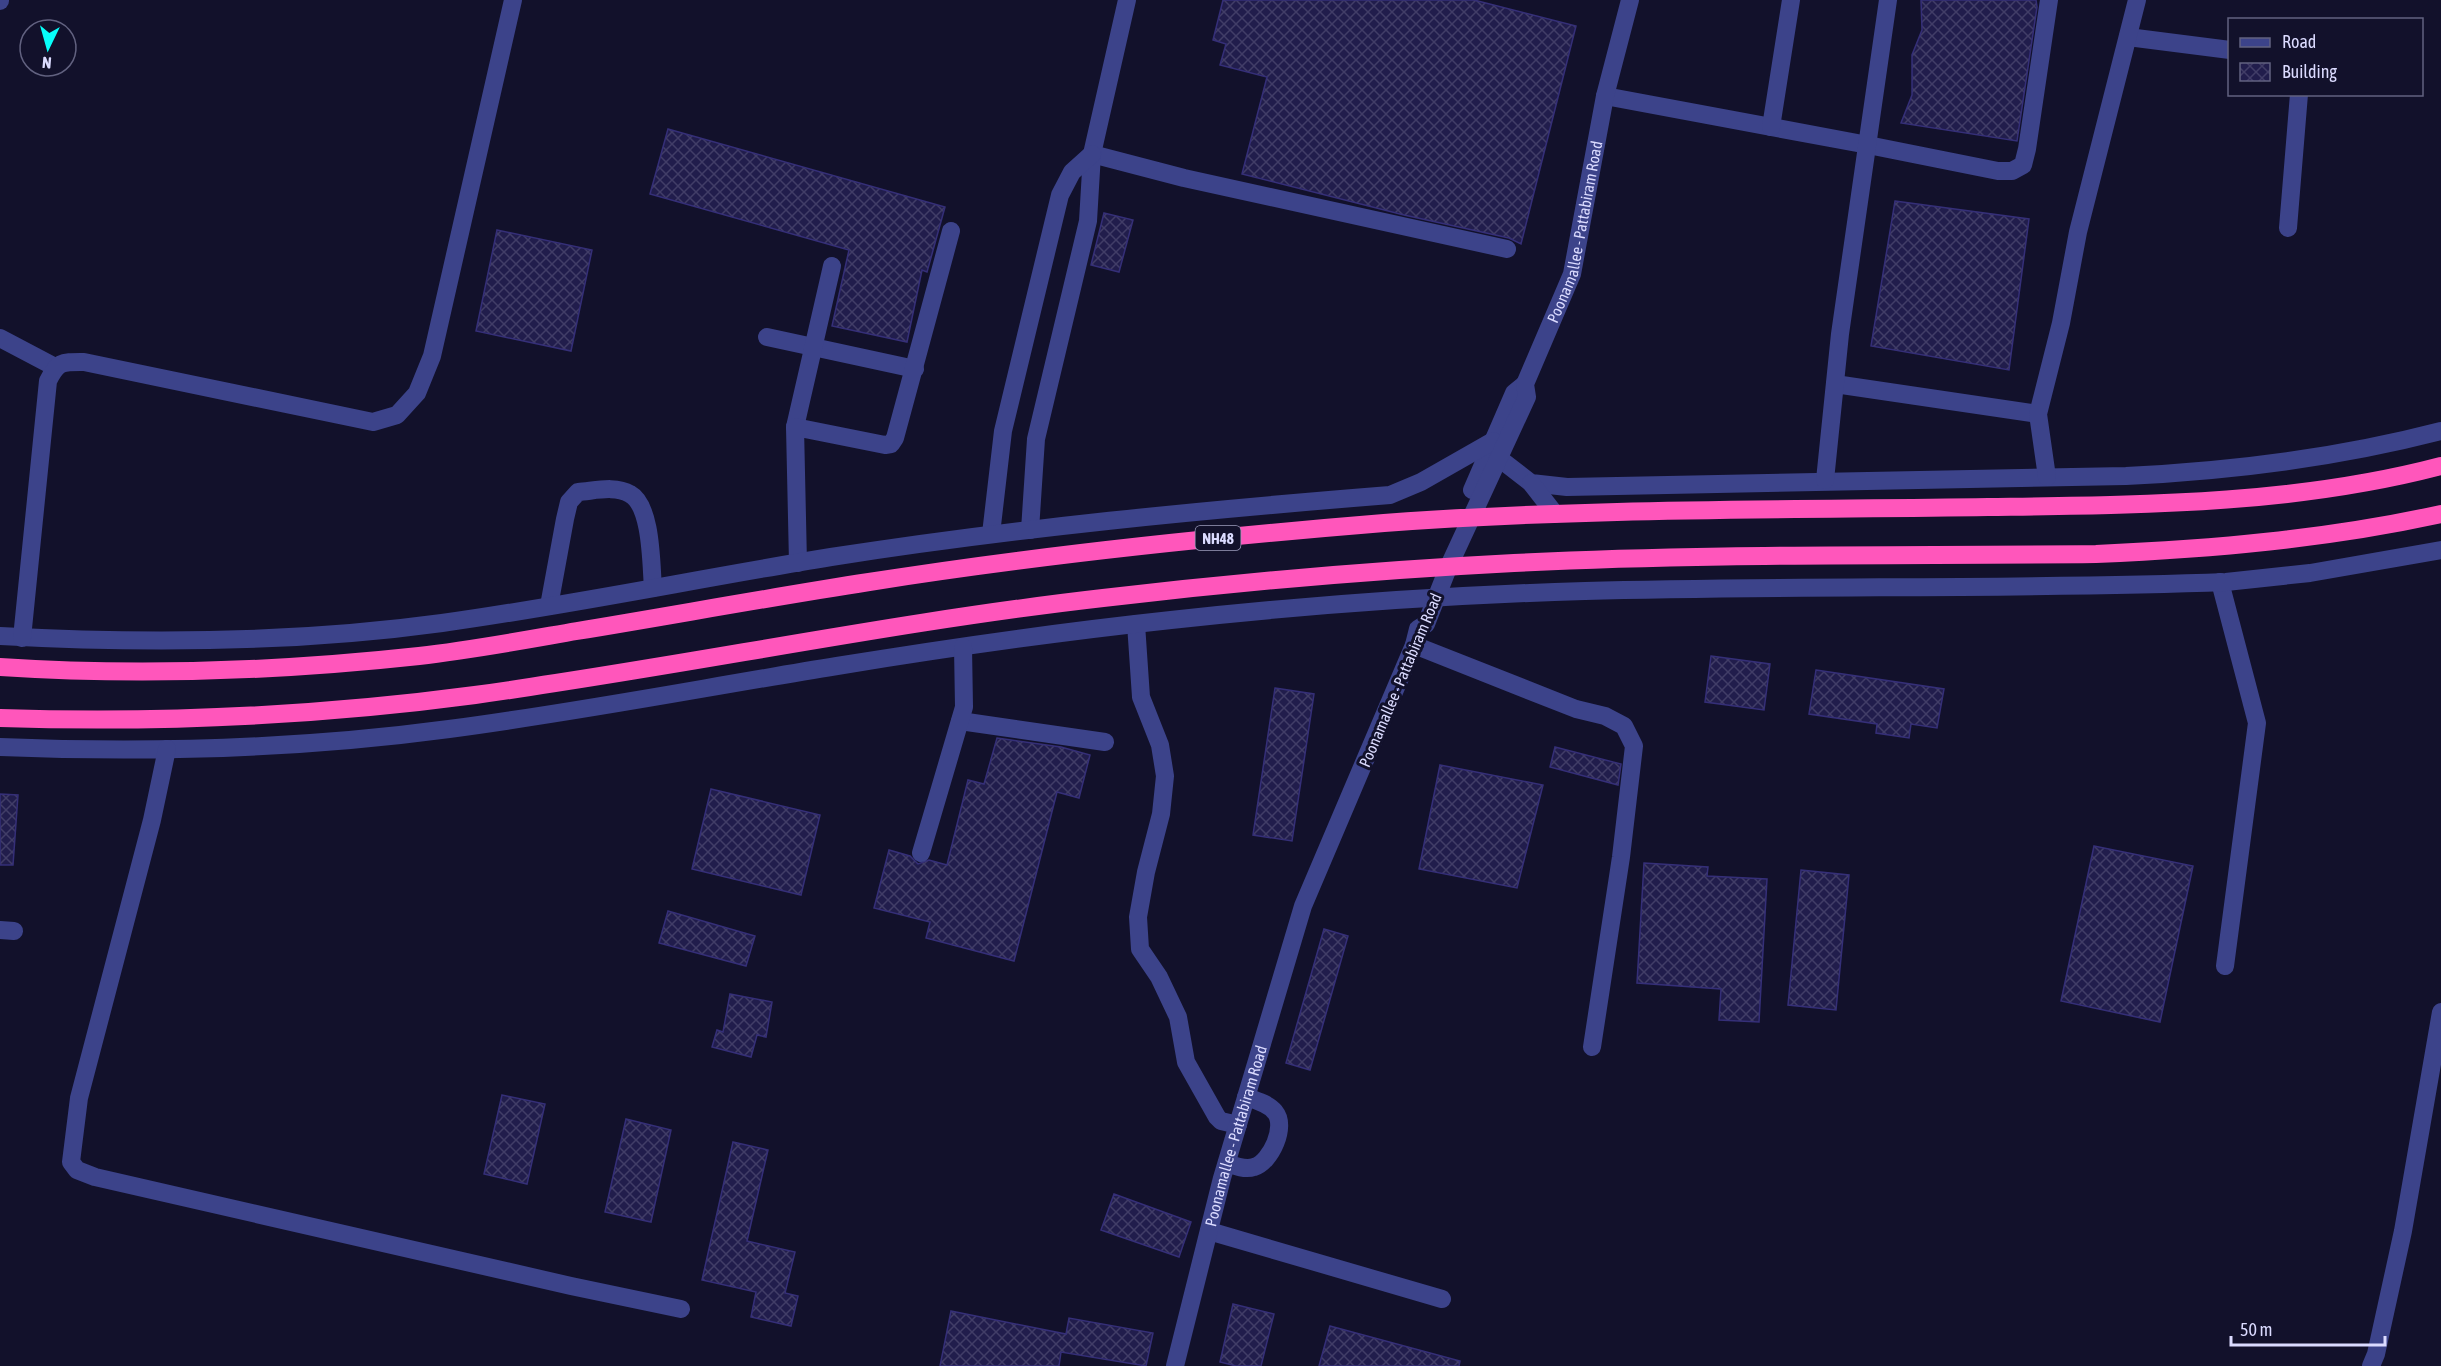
<svg xmlns="http://www.w3.org/2000/svg" width="2441" height="1366" font-family="'Asap Condensed',sans-serif">
  <style>
    .building { fill: url(#building-cross-hatch); stroke: #352f78; stroke-width: 1.5 }
    .lines { fill: none; stroke-linecap: round; stroke-linejoin: round }
    .minor { stroke: #3c438a; stroke-width: 18 }
    .highway { stroke: #ff56bb; stroke-width: 18 }
    .labels { text-anchor: middle; dominant-baseline: central; stroke-width: 6; stroke-linejoin: round; paint-order: stroke }
    .shield { fill: #12112b; stroke: #9f9ebf; stroke-width: 1.5 }
    .shield-label { font-size: 15px; font-weight: bold; fill: #dbdbff }
    .street-label { font-size: 16px; fill: #dbdbff; stroke: #12112b }
  </style>
  <defs>
    <pattern id="building-cross-hatch" width="8" height="8" patternUnits="userSpaceOnUse" patternTransform="scale(1.5)"><rect width="8" height="8" fill="#211d4c"/><path d="M0 0l8 8M0 8l8-8" fill="none" stroke="#413d67"/></pattern>
  </defs>
  <rect width="100%" height="100%" fill="#12112b"/>
  <path class="building" d="M1223,0H1474L1576,26L1521,244L1509,238L1404,215L1242,174L1267,77L1220,65L1226,44L1213,40Z
    M1921,0H2036L2037,7L2017,141L1901,123L1912,95V55L1922,30Z
    M668,129L945,207L927,272L922,270L907,342L832,326L849,250L650,194Z
    M1895,201L2029,219L2009,370L1871,346Z
    M1104,213L1133,220L1119,272L1091,265Z
    M497,230L592,250L571,351L476,331Z
    M1711,656L1770,664L1764,710L1705,702Z
    M1816,670L1944,689L1937,728L1911,724L1909,738L1876,733L1877,724L1809,714Z
    M1275,688L1314,694L1292,841L1253,835Z
    M997,738L1061,747L1090,755L1079,798L1057,792L1014,961L926,938L930,922L874,908L889,850L910,856L918,864L929,860L947,865L968,780L984,784Z
    M1555,747L1621,764L1618,785L1550,767Z
    M1440,765L1543,785L1517,888L1419,869Z
    M711,789L820,815L801,895L692,869Z
    M0,794L18,795L13,865H0Z
    M2094,846L2193,866L2160,1022L2061,1001Z
    M1644,863L1708,867L1707,876L1767,879L1759,1022L1719,1020L1721,989L1637,983Z
    M1801,870L1849,875L1836,1010L1788,1005Z
    M668,911L755,936L746,966L659,943Z
    M1324,929L1348,936L1310,1070L1286,1063Z
    M730,994L772,1002L766,1037L757,1035L751,1057L712,1047L717,1030L723,1032Z
    M502,1095L545,1104L527,1184L484,1174Z
    M626,1119L671,1130L651,1222L605,1212Z
    M733,1142L768,1150L747,1241L795,1252L785,1293L798,1296L791,1326L751,1317L756,1292L702,1280Z
    M1114,1194L1191,1222L1179,1257L1101,1230Z
    M1233,1304L1274,1314L1261,1366H1236L1220,1362Z
    M951,1311L1066,1334L1069,1318L1153,1333L1146,1366L1061,1352L1059,1366H940Z
    M1330,1326L1460,1361L1459,1366H1319Z"/>
  <g class="lines">
    <g class="minor">
      <path d="M0,1V0"/>
      <path d="M2128,37L2230,50"/>
      <path d="M1605,96L1868,145L1998,171H2012L2023,165L2027,149L2049,0"/>
      <path d="M1771,127L1791,0"/>
      <path d="M1092,154L1184,178L1507,249"/>
      <path d="M2288,228L2299,94"/>
      <path d="M767,337L915,369"/>
      <path d="M0,338L55,367"/>
      <path d="M1835,384L2038,414"/>
      <path d="M795,427L832,266"/>
      <path d="M1500,459L1531,483L1567,487L2126,476C2233,471 2337,458 2441,431"/>
      <path d="M2047,477L2038,414L2061,323L2078,232L2137,0"/>
      <path d="M1825,480L1840,334L1888,0"/>
      <path d="M1531,483L1555,514"/>
      <path d="M1472,490L1514,393L1525,384"/>
      <path d="M1030,530L1036,439L1088,221L1092,154L1127,0"/>
      <path d="M991,534L1003,431L1060,195L1072,172L1092,154"/>
      <path d="M798,563L795,427L885,445L891,444L895,438L951,231"/>
      <path d="M2220,582L2257,723L2225,966"/>
      <path d="M549,606L565,519L569,502L578,492C594,491 615,485 630,494C652,506 651,565 653,588"/>
      <path d="M1136,624L1141,697L1160,745L1165,776L1161,814L1146,872L1138,917L1140,949L1159,977L1178,1017L1186,1062L1217,1117L1221,1121L1238,1125"/>
      <path d="M0,636C147,644 296,643 442,623C572,605 701,578 831,557C1016,528 1203,510 1390,495L1421,482L1493,441"/>
      <path d="M22,638L48,381C58,361 62,362 84,362L373,422L397,415L417,393L432,356L513,0"/>
      <path d="M1414,645L1576,709L1605,716L1624,726L1634,746L1621,857L1592,1047"/>
      <path d="M960,721L1105,742"/>
      <path d="M0,747C149,753 300,749 449,729C579,712 707,687 837,666C947,648 1059,632 1171,620C1308,605 1447,595 1585,591C1799,585 2012,590 2226,582L2310,573L2441,550"/>
      <path d="M167,749L152,820L79,1098L71,1162L77,1170L95,1177L571,1286L681,1309"/>
      <path d="M921,853L964,707L963,647"/>
      <path d="M0,930L14,931"/>
      <path d="M1227,1163C1235,1166 1245,1170 1254,1167C1271,1162 1287,1126 1275,1112C1269,1104 1255,1100 1246,1097"/>
      <path d="M1209,1231L1442,1299"/>
      <path id="s1" d="M1175,1366L1222,1178L1303,906L1414,645L1418,629L1426,624L1448,568L1527,397L1525,384L1572,274L1605,96L1630,0"/>
      <path d="M2371,1366L2376,1354L2403,1231L2441,1012"/>
    </g>
    <path class="highway" d="M0,667C138,676 281,671 419,656C472,650 525,640 577,631C674,615 772,597 869,582C1040,555 1212,537 1384,523C1585,508 1786,510 1988,507C2139,505 2293,505 2441,466
      M0,718C159,723 318,716 475,695C685,666 892,622 1103,598C1239,582 1377,570 1514,563C1707,553 1903,556 2096,554C2212,549 2327,539 2441,514"/>
  </g>
  <g class="labels">
    <rect class="shield" x="1195.5" y="526" width="45" height="24" rx="4.5"/>
    <g class="shield-label">
      <text x="1218" y="538">NH48</text>
    </g>
    <g class="street-label">
      <text stroke="none"><textPath href="#s1" startOffset="1210">Poonamallee - Pattabiram Road</textPath></text>
      <text transform="translate(1400 680) rotate(-67)">Poonamallee - Pattabiram Road</text>
      <text stroke="none"><textPath href="#s1" startOffset="238">Poonamallee - Pattabiram Road</textPath></text>
    </g>
  </g>
  <rect x="2228" y="18" width="195" height="78" fill="#12112b" stroke="#626280" stroke-width="1.5"/>
  <rect x="2240" y="38" width="30" height="9" fill="#3c438a" stroke="#626280" stroke-width="1.5"/>
  <text x="2282" y="48" font-size="18" fill="#dbdbff">Road</text>
  <rect x="2240" y="63" width="30" height="18" fill="url(#building-cross-hatch)" stroke="#626280" stroke-width="1.5"/>
  <text x="2282" y="78" font-size="18" fill="#dbdbff">Building</text>
  <g transform="translate(48 48) rotate(185)"><circle r="28" fill="#12112b" stroke="#626280" stroke-width="1.5"/>
  <path d="M0-4.5L10 22L0 15L-10 22Z" fill="#07fffa"/>
  <text y="-9" font-size="16" font-weight="bold" text-anchor="middle" fill="#dbdbff">N</text>
  </g>
  <path d="M2231 1336v9h154v-9" fill="none" stroke="#dbdbff" stroke-width="3"/>
  <text x="2240" y="1336" font-size="18" fill="#dbdbff" stroke="#12112b" stroke-width="4.5" paint-order="stroke">50 m</text>
</svg>
